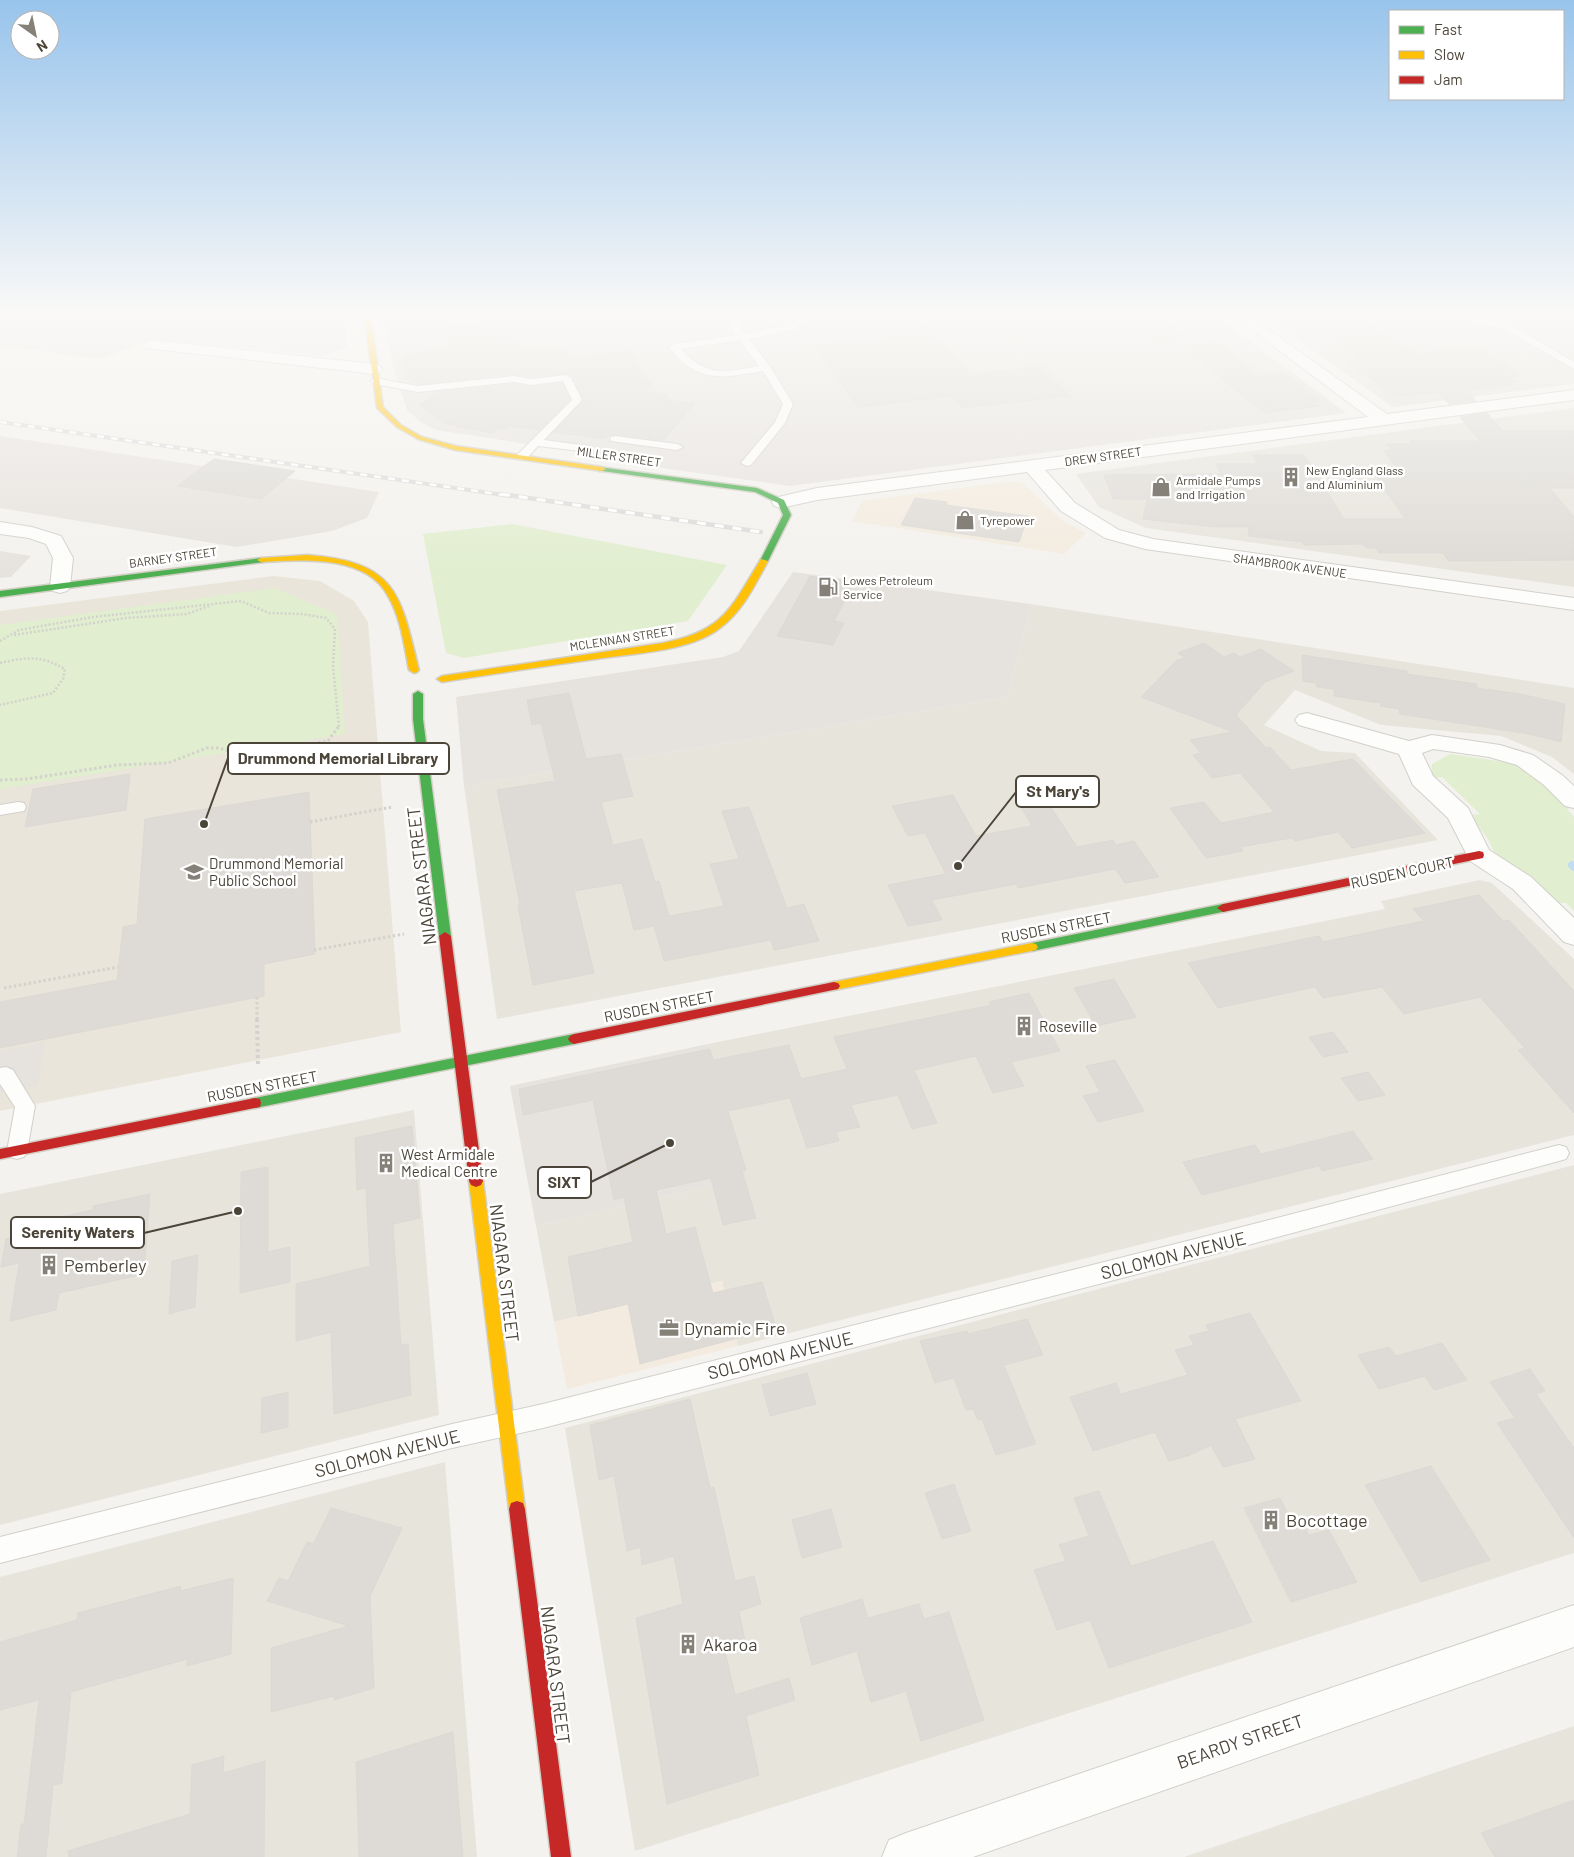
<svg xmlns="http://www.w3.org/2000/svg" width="1574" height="1857" font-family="Barlow,sans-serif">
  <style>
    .residential { fill: #e7e4dc }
    .commercial { fill: #f3ebdf }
    .industrial { fill: #e6e2de }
    .education { fill: #eae5da }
    .green { fill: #e1eecf }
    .parking { fill: #e6e3df }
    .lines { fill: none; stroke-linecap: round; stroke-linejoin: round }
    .stream { stroke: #c0ddf1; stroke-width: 8 }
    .building { fill: #dedbd6; stroke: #dcd9d4 }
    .lane-casing { stroke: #d2d0cb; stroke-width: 2 }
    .street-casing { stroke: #d2d0cb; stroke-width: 2 }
    .fast-casing { stroke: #d3cfc5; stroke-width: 3 }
    .slow-casing { stroke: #d3cfc5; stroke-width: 3 }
    .jam-casing { stroke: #d3cfc5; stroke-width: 3 }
    .path-far2 { stroke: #d3d2cc; stroke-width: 2.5; stroke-dasharray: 2 2; stroke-linecap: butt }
    .path-far1 { stroke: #d3d2cc; stroke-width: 3; stroke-dasharray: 2.5 2.5; stroke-linecap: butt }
    .path { stroke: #d3d2cc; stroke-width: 4; stroke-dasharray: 3 3; stroke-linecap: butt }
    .lane { fill: #fdfdfc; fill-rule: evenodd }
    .street { fill: #fdfdfc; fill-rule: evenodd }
    .fast { fill: #4caf50; fill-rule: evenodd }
    .slow { fill: #ffc107; fill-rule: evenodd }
    .jam { fill: #c62828; fill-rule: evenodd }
    .rail-far1-casing { stroke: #dbdbda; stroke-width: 4 }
    .rail-casing { stroke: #dbdbda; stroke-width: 4.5 }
    .rail-far1 { stroke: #fff; stroke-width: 2.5; stroke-dasharray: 7; stroke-linecap: butt }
    .rail { stroke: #fff; stroke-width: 3; stroke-dasharray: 9; stroke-linecap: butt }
    .labels { text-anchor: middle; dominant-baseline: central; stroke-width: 5; stroke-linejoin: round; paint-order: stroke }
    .far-street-label { font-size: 12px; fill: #4b4439; stroke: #fff }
    .far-poi-label { font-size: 12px; fill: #4b4439; stroke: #fff; text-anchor: start }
    .poi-label { font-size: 15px; fill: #4b4439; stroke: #fff; text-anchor: start }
    .street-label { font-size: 15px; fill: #4b4439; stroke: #fff }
    .near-street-label { font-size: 18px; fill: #4b4439; stroke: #fff }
    .near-poi-label { font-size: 18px; fill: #4b4439; stroke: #fff; text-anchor: start }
    .leader { fill: none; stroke: #4b4439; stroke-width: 2 }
    .callout-dot { fill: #4b4439; stroke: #fff; stroke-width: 2 }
    .callout { fill: #fff; stroke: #4b4439; stroke-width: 2 }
    .callout-label { font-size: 16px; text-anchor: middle; font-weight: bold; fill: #4b4439 }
  </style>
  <rect width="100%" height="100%" fill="#f4f2ee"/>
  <path class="residential" d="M1574,408V587L1146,528L1099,507L1076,474Z
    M1031,604L1574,688V774L1552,757L1501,736L1381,725L1295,690L1264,725L1321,751L1355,753L1438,840L497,1019L464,786L1007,697Z
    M1480,880L1492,883L1574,959V1135L738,1346L722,1281L554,1322L536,1226L748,1177L708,1044L1385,909L1381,901Z
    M414,1110L439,1415L0,1525V1194Z
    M1574,1165V1553L635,1851L565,1428Z
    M445,1462L477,1857H0V1577Z
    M1574,1726V1857H1184Z"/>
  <path class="commercial" d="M1013,481L1023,483L1062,520L1086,533L1064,554L852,521L862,501Z
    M722,1281L738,1346L567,1389L554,1322Z"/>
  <path class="industrial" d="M0,312H344L347,348L324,356L153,339L99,359L0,346Z
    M382,312H1211L1346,413L790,486L669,469L593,454L436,430L421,422L407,410L393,366Z
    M1259,312H1574V384L1393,407Z
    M0,436L203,466L214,459L295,471L287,478L379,492L367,518L332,531L237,547L0,508Z
    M0,551L31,556L11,577L0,578Z
    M793,572L1031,604L1007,697L464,786L456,697L723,657L739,651Z
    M708,1044L748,1177L536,1226L510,1086Z"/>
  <path class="education" d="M273,576L320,581L354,601L368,622L401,1032L0,1111V611Z"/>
  <path class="green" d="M512,524L727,565L688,621L464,658L446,653L423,534Z
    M274,588L337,614L345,734L0,789V625Z
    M1450,754L1512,763L1543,778L1573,807L1567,809L1574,817V911L1566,903H1557L1540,884L1496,856L1488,839L1469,815L1480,814L1442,777L1431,779L1432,764Z"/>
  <path class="parking" d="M586,367L601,392L569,397L537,430L602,438L593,449L532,440L526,444L508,441L549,399L448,392L461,380Z
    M606,441L662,450L655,459L599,451Z
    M45,1042L38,1086L0,1093V1051Z"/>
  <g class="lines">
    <path class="stream" d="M1572,865L1574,867"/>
  </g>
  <path class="building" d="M288,312H323L325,335L289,339Z
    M1116,312H1158L1194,341L1156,345Z
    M1291,312H1352L1416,354L1476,347L1521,375L1510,377L1517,381L1507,382L1511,385L1467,390L1476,401L1449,404L1439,392L1395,396L1346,362L1360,360Z
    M508,313L522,352L565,347L570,359L629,351L651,385L645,392L668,395L664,400L695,403L664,440L615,434L609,435L605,439L554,432L584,400L573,377L567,373L532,377L514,374L421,384L407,379L402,355L449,349L444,326L484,322L482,315Z
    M921,318L972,374L1041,366L1070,396L962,408L952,396L859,407L813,346L902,336L889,321Z
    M1218,343L1259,375L1283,372L1321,401L1315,402L1320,406L1264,413L1183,346Z
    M562,383L570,400L539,430L509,426L505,429L498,428L493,433L466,428L445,423L420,405L436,392L514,384L532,387Z
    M1487,413L1503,431H1574V488H1550L1574,517V560L1449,561L1443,553H1379L1376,548H1366L1363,544L1304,545L1303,542L1248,536L1249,527H1216L1143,519L1147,499H1113L1104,475L1221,474L1216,464H1257L1253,455H1304L1344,519H1405L1369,467H1396L1384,451L1391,450L1387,444H1412L1410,441H1480L1460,417Z
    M214,459L295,471L261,499L177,486Z
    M915,498L947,502L946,505L1028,516L1019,542L901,525Z
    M810,576L854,583L834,621L844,623L833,645L777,636Z
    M1204,643L1224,657L1234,653L1240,657L1261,649L1294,671L1265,682L1236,715L1266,748L1270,747L1291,770L1353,759L1425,833L1352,848L1338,832L1295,841L1292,838L1240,847L1243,851L1206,858L1170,808L1204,802L1221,823L1274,812L1240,773L1212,778L1193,755L1201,753L1190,740L1233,732L1141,697L1177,660L1185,658L1178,653Z
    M1302,655L1407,671V674L1476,684L1477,688L1520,694L1565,704L1561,742L1529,734L1400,714L1399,709L1381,706L1380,703L1334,696V689L1317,687L1316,683L1303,681Z
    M569,693L586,759L621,754L633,796L601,802L613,845L642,839L655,882L659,881L669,916L724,906L710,864L739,859L722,811L749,807L787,908L804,904L819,941L774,950L771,940L664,961L654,926L634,930L622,883L574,891L594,973L533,985L518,905H520L497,790L555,781L541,723L532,725L527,700Z
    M130,774L126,810L25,827L33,789Z
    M309,792L315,954L264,964V996L0,1048V1002L117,980L123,927L137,924L145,819Z
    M953,795L976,836L1032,826L1017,800L1043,795L1077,847L1113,840L1116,845L1134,841L1159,877L1125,883L1115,869L1018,888L1016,884L932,900L942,920L908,926L888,885L946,874L925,833L908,836L892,806Z
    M1479,895L1503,921L1509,920L1574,991V1113L1518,1050L1525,1048L1480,997L1404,1014L1382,987L1323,998L1315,987L1218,1008L1188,963L1319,936L1323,942L1424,921L1413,909Z
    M1114,979L1136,1017L1096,1026L1074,988Z
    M1029,993L1060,1051L1011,1062L1024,1086L993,1093L976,1056L914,1070L937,1123L912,1129L898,1095L851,1105L860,1127L836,1132L839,1141L807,1148L790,1098L728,1111L746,1170L742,1171L756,1218L723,1225L711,1178L656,1190L666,1234L695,1227L713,1293L762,1282L776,1328L640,1364L628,1304L578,1316L568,1257L633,1242L624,1197L614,1200L593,1100L523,1115L519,1089L710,1049L713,1060L789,1045L801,1079L847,1069L834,1037L991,1005L989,1002Z
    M1333,1032L1348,1052L1323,1057L1309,1037Z
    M1115,1060L1144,1111L1098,1122L1083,1096L1100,1092L1086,1066Z
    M1368,1072L1385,1095L1358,1101L1341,1078Z
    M412,1126L420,1218L393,1224L401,1345L408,1344L411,1395L334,1414L331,1332L296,1341V1284L370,1266L366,1188L357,1190L355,1138Z
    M1353,1131L1373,1159L1322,1171L1319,1166L1202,1195L1183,1162L1255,1145L1261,1154Z
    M268,1167V1252L290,1247V1282L240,1293L241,1172Z
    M150,1194L144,1274L59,1293L56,1310L10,1321L19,1263L1,1267L6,1239L24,1235L25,1225L93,1210V1206Z
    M198,1255L195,1307L169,1314L172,1261Z
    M1250,1313L1301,1401L1235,1419L1255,1459L1223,1467L1211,1445L1190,1455L1169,1461L1155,1432L1093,1451L1070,1397L1116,1383L1121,1394L1188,1375L1175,1350L1194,1345L1189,1336L1209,1331L1206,1325Z
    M1027,1319L1043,1355L1004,1365L1036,1444L996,1455L982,1419L978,1420L973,1409L966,1410L954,1378L935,1383L920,1341L967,1331L968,1334Z
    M1442,1343L1467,1380L1434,1390L1425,1376L1379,1389L1358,1355L1389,1347L1396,1356Z
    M1530,1369L1545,1391L1536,1394L1574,1448V1538L1497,1423L1515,1418L1490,1382Z
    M807,1373L816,1404L770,1416L762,1385Z
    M288,1392V1427L261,1433L262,1398Z
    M690,1399L710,1488L714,1487L735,1581L754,1576L761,1604L739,1611L745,1641L724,1647L735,1695L789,1678L795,1700L746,1716L759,1775L667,1804L636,1618L683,1604L674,1556L642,1565L640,1547L627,1551L614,1476L599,1480L590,1425Z
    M1431,1466L1490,1560L1421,1582L1365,1485Z
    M954,1484L971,1531L942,1539L925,1493Z
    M1099,1491L1131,1566L1213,1541L1252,1622L1109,1668L1090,1620L1057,1630L1034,1570L1066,1561L1059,1545L1089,1536L1074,1498Z
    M1280,1498L1292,1522L1300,1519L1309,1535L1329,1530L1357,1582L1291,1602L1244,1508Z
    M331,1508L402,1528L370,1596L374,1688L334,1700V1696L271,1712V1648L349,1626L267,1601L279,1578L288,1581L307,1542L313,1544Z
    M831,1509L842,1547L802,1558L792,1520Z
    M233,1578L231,1654L187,1666V1659L71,1692L62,1783L53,1785L46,1857H17L21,1824H24L39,1700L0,1710V1642L77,1620L78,1613L181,1586L180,1591Z
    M862,1599L868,1618L919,1604L924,1619L949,1612L984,1720L921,1741L906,1691L871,1702L857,1651L812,1665L800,1618Z
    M453,1732L463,1857H359L356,1762Z
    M224,1756L223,1773L265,1761L264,1857H69L68,1851L190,1814L192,1765Z
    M1574,1800V1857H1495L1481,1833Z"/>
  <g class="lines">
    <defs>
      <path id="lane" d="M721,312H731L745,334L790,325L800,317L795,312H805L810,317L796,329L749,339L771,368L793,404L785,423L751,465L747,466L741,463L775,422L783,404L763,371C722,378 697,384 669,347L674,344L736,335ZM740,340L759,366C724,372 707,378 681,349Z
        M1434,312H1452L1511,325L1574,362V369L1505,329L1439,315Z
        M566,375L571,378L582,400L544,440L589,446L595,449L589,452L538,446C532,452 527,462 517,459L515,457L572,400L563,381L532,385L514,382L418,392L375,384L370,381L375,378L418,386L514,376L532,379Z
        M615,436L677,444L683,447L677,450L611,441L610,439L611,437Z
        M18,802L24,803L26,807L24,811L0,815V805Z
        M6,1067L13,1070L35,1106L27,1151L24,1157L17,1159L10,1157L7,1151L15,1107L0,1084V1068Z
        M1559,1145L1566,1147L1569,1153L1566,1159L1559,1161L1203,1257L543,1428L452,1448L0,1563V1537L452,1424L543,1404L1203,1237Z"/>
      <path id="street" d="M1228,312H1244L1387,414L1574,390V400L1045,470L1075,503L1119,530L1153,539L1574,598V610L1145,549L1105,538L1061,511L1027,472L817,500L781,508L774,506L772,502L774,498L817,488L1368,417Z
        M151,340L374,364L380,366L382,369L380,372L374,374L146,348L143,345L146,342Z
        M0,522L32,527L61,536L73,558L70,587L67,591L60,593L53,591L50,587L53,558L46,544L29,538L0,534Z
        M1307,713L1409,741L1432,735L1500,745L1533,755L1562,775L1574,786V808L1565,806L1544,785L1517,765L1489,757L1433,749L1422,753L1433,776L1468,808L1489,850L1531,877L1574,918V945L1564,942L1513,889L1470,861L1448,818L1413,785L1399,754L1299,725L1295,720L1299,715Z
        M1574,1605V1647L973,1857H882L889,1840L906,1833Z"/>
      <path id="fast" d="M599,467L757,488L784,500L791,515L768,561L764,563L760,561L783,515L778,503L755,492L602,471H599Z
        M261,558L265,560L264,562L0,597V591Z
        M418,691L423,694V719L451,936L445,940L439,936L413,719V694Z
        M1223,904L1227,905L1229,908L1227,911L1032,951L1026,947L1032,943Z
        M574,1034L578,1036L580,1039L578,1042L574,1044L255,1108L250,1107L249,1103L250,1099L255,1098Z"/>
      <path id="slow" d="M364,312H370L383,407L401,425L422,437L456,446L602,467L606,469L602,471L455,450L418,439L397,427L377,408Z
        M307,555C397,562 400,593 419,670L417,672L414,673L409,670C404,645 401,618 388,596C366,554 301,560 261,562L257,560L261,558Z
        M761,559L768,561C755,585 742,612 720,628C689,652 633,653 596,659C545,666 493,674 442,682L437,679L442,676L663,643C724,631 731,608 761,559Z
        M1032,943L1036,944L1038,947L1036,950L834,990L830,989L828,986L830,983L834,982Z
        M476,1175L481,1177L483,1181L525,1509L523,1515L517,1517L511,1515L509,1509L469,1181L471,1177Z"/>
      <path id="jam" d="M1479,851L1483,852L1484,855L1483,858L1223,912L1217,908L1223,904Z
        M445,932L451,936L483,1181L481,1185L476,1187L471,1185L469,1181L439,936Z
        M834,982L838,983L840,986L838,989L574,1044L570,1042L568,1039L570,1036L574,1034Z
        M255,1098L260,1099L261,1103L260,1107L0,1159V1149Z
        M517,1501L523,1503L525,1509L571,1857H551L509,1509L511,1503Z"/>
    </defs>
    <use href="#lane" class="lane-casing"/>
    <use href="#street" class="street-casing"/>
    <use href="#fast" class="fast-casing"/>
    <use href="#slow" class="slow-casing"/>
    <use href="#jam" class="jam-casing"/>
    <path class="path-far2" d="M14,635L126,618L187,614L209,606
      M0,641L19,630L93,617L241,601L269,613L302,614L326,618L335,629L333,666L339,727
      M0,663C27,657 40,655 65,669L63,679L53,693L0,705"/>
    <path class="path-far1" d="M0,780L27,779L117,765L168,763L207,748H219L249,757L266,752L328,741L339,726
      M310,822L392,807
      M314,950L404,934
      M4,988L118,967
      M257,997V1020"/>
    <path class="path" d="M257,1019L258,1066"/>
    <use href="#lane" class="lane"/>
    <use href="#street" class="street"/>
    <use href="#fast" class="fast"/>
    <use href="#slow" class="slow"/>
    <use href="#jam" class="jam"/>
    <defs>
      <path id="rail-far1" d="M0,422L510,496"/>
      <path id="rail" d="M501,494L761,532"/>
    </defs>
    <use href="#rail-far1" class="rail-far1-casing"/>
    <use href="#rail" class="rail-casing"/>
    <use href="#rail-far1" class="rail-far1"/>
    <use href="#rail" class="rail"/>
  </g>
  <linearGradient id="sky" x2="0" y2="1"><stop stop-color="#98c4ec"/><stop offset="0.55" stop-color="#faf9f7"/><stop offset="1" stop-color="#faf9f7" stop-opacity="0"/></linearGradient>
  <rect width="1574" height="572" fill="url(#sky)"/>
  <defs>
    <symbol id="building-bare" viewBox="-9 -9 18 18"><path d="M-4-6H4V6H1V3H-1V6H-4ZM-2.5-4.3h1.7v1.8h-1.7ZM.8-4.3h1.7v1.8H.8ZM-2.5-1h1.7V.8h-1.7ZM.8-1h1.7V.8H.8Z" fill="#868178" stroke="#fff" stroke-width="2.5" paint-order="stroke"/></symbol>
    <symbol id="shop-bare" viewBox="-9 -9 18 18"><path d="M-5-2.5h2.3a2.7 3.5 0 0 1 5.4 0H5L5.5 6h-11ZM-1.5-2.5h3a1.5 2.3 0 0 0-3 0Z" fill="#868178" stroke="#fff" stroke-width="2.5" paint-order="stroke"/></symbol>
    <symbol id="fuel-bare" viewBox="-9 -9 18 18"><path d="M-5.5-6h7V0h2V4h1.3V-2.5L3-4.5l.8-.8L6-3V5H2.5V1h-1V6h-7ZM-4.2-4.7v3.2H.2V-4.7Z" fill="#868178" stroke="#fff" stroke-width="2.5" paint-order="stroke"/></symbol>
    <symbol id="school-bare" viewBox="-9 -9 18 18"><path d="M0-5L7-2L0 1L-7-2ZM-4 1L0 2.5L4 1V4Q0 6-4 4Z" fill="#868178" stroke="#fff" stroke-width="2.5" paint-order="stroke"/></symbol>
    <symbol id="office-bare" viewBox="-9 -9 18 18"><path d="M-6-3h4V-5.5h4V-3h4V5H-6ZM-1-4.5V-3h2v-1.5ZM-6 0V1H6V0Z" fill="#868178" stroke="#fff" stroke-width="2.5" paint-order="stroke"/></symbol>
  </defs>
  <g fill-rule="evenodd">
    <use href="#building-bare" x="1277" y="463" width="28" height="28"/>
    <use href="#shop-bare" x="1147" y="473" width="28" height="28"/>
    <use href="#shop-bare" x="951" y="506" width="28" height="28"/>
    <use href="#fuel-bare" x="814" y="573" width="28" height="28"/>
    <use href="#school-bare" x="180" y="858" width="28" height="28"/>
    <use href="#building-bare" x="1010" y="1012" width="28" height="28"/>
    <use href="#building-bare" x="372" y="1149" width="28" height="28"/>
    <use href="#building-bare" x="35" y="1251" width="28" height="28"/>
    <use href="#office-bare" x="655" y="1314" width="28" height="28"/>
    <use href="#building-bare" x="1257" y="1506" width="28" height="28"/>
    <use href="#building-bare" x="674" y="1630" width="28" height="28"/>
  </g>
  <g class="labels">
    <g class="far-street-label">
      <text transform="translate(619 456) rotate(8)">MILLER STREET</text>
      <text transform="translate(1103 456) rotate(-8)">DREW STREET</text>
      <text transform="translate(173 557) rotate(-8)">BARNEY STREET</text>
      <text transform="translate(1290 565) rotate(8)">SHAMBROOK AVENUE</text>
      <text transform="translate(622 638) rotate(-9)">MCLENNAN STREET</text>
    </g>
    <g class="far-poi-label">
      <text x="1306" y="470">New England Glass<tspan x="1306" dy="14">and Aluminium</tspan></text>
      <text x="1176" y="480">Armidale Pumps<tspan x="1176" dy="14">and Irrigation</tspan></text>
      <text x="980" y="520">Tyrepower</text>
      <text x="843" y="580">Lowes Petroleum<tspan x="843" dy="14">Service</tspan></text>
    </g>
    <g class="poi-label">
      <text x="209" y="863">Drummond Memorial<tspan x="209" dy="17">Public School</tspan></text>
      <text x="1039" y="1026">Roseville</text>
      <text x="401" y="1154">West Armidale<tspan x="401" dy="17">Medical Centre</tspan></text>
    </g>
    <g class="street-label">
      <text transform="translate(1402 872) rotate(-12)">RUSDEN COURT</text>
      <text transform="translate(1056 927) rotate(-11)">RUSDEN STREET</text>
      <text transform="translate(659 1006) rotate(-11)">RUSDEN STREET</text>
      <text transform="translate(262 1086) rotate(-11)">RUSDEN STREET</text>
    </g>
    <g class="near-street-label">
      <text transform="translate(421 876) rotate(-97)">NIAGARA STREET</text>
      <text transform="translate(1173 1255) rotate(-14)">SOLOMON AVENUE</text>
      <text transform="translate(505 1273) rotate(83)">NIAGARA STREET</text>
      <text transform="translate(780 1355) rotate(-14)">SOLOMON AVENUE</text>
      <text transform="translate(387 1453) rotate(-14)">SOLOMON AVENUE</text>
      <text transform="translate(556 1675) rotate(83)">NIAGARA STREET</text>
      <text transform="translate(1240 1741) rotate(-19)">BEARDY STREET</text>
    </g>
    <g class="near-poi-label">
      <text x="64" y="1265">Pemberley</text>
      <text x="684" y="1328">Dynamic Fire</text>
      <text x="1286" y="1520">Bocottage</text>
      <text x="703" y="1644">Akaroa</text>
    </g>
  </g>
  <path class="leader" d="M204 824L228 758M958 866L1016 792M670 1143L591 1182M238 1211L144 1233"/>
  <g class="callout-dot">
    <circle cx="204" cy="824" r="5"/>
    <circle cx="958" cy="866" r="5"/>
    <circle cx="670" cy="1143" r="5"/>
    <circle cx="238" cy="1211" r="5"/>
  </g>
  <g class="callout">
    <rect x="228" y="743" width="221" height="31" rx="5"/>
    <rect x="1016" y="776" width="83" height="31" rx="5"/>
    <rect x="538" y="1167" width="53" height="31" rx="5"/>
    <rect x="11" y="1217" width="133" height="31" rx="5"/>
  </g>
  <g class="callout-label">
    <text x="338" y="764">Drummond Memorial Library</text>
    <text x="1058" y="797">St Mary's</text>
    <text x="564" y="1188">SIXT</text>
    <text x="78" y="1238">Serenity Waters</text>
  </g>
  <rect x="1389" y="10" width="175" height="90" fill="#ffffff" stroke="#b7b4b0"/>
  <rect x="1399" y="26" width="25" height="8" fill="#4caf50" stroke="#b7b4b0"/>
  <text x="1434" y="35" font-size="15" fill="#4b4439">Fast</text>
  <rect x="1399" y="51" width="25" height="8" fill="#ffc107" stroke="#b7b4b0"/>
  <text x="1434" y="60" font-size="15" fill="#4b4439">Slow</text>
  <rect x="1399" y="76" width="25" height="8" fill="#c62828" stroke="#b7b4b0"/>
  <text x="1434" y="85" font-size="15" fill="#4b4439">Jam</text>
  <g transform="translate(35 35) rotate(147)"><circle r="24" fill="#ffffff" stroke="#b7b4b0"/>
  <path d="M0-4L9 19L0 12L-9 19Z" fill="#868178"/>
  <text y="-8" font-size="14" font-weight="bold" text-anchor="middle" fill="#4b4439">N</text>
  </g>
</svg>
